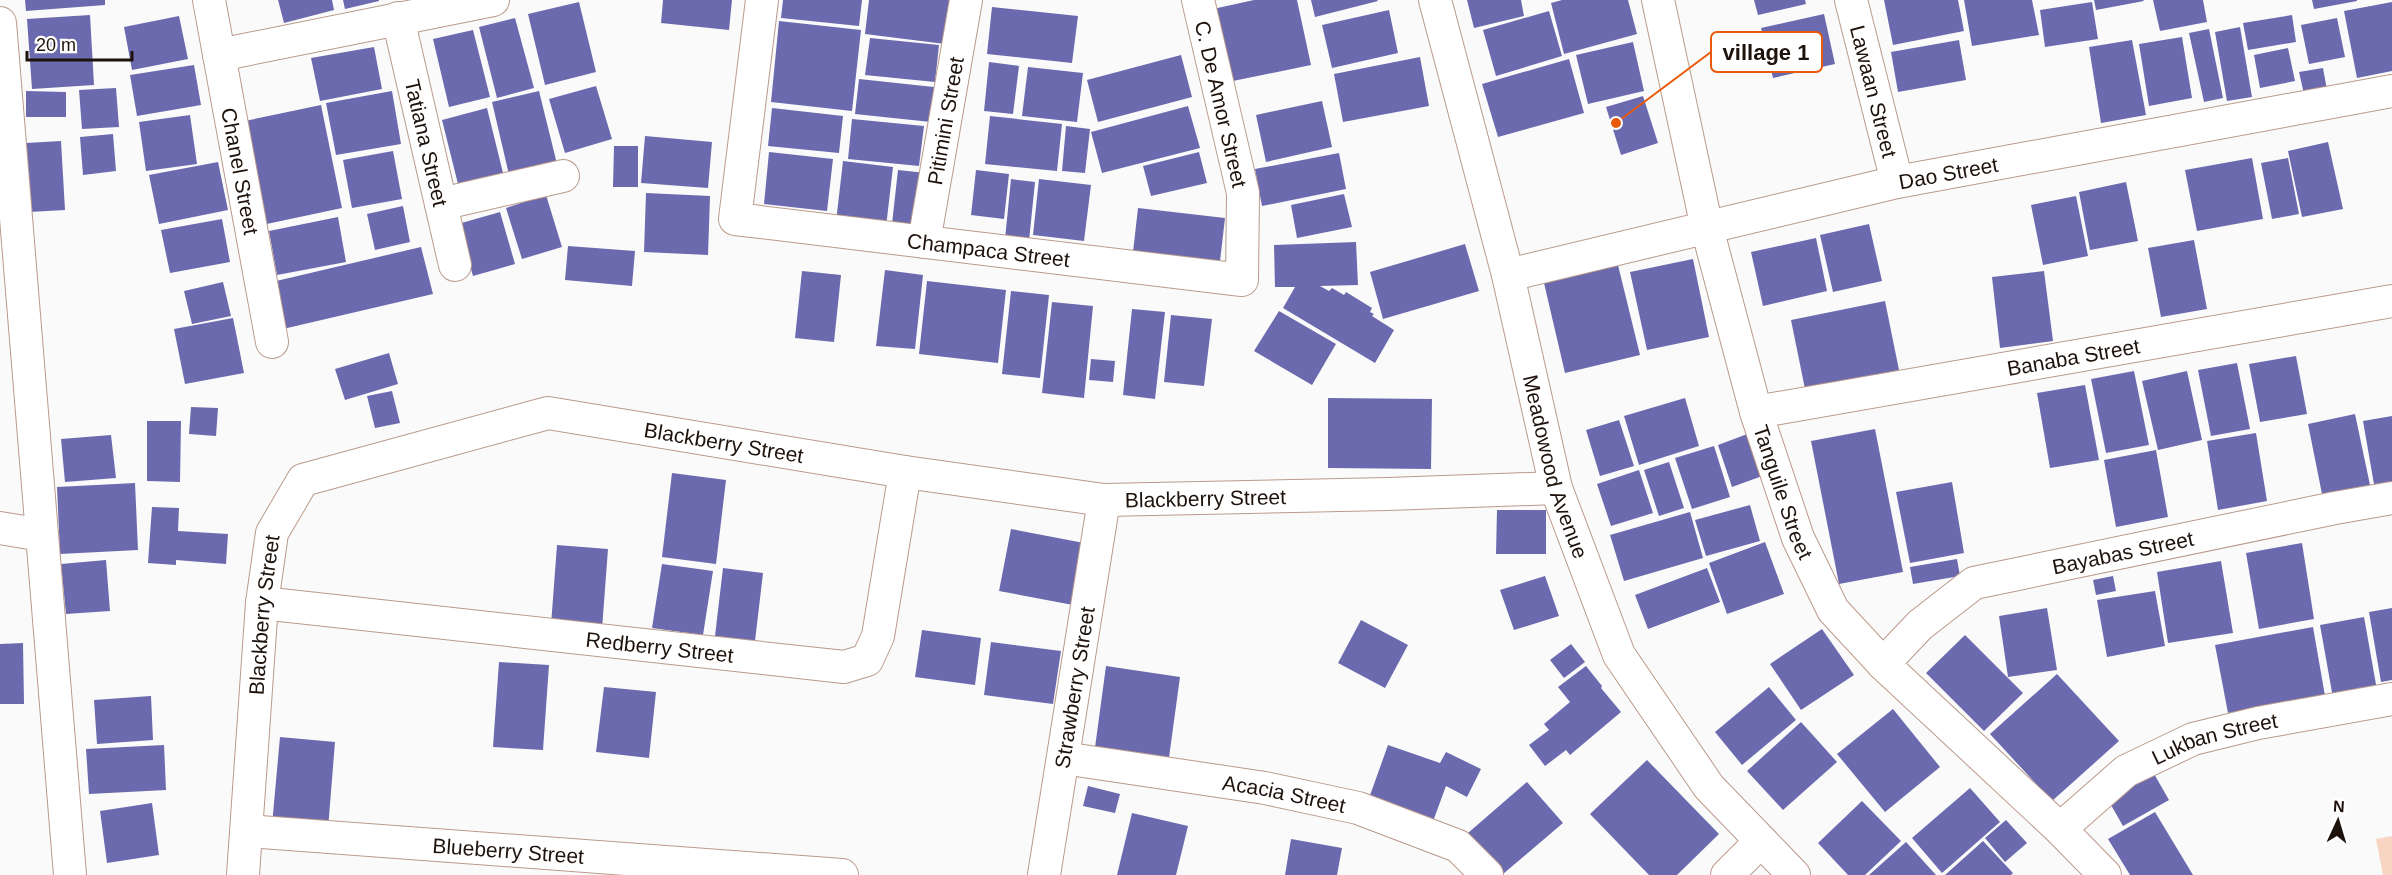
<svg xmlns="http://www.w3.org/2000/svg" width="2392" height="875" font-family="Helvetica,sans-serif">
  <style>
    .green { fill: #f8d5c3 }
    .building { fill: #6b6aaf }
    .lines { fill: none; stroke-linecap: round; stroke-linejoin: round }
    .street-casing { stroke: #ba9a8a; stroke-width: 34 }
    .street { stroke: #fff; stroke-width: 32 }
    .labels { text-anchor: middle; dominant-baseline: central; stroke-width: 6; stroke-linejoin: round; paint-order: stroke }
    .street-label { font-size: 21px; fill: #1e120c; stroke: #fff }
    .leader { fill: none; stroke: #e8590c; stroke-width: 2 }
    .callout-dot { fill: #e8590c; stroke: #fff; stroke-width: 2 }
    .callout { fill: #fff; stroke: #e8590c; stroke-width: 2 }
    .callout-label { font-size: 22px; text-anchor: middle; font-weight: bold; fill: #1e120c }
  </style>
  <rect width="100%" height="100%" fill="#fafafa"/>
  <path class="green" d="M2392,836V875H2383L2376,839Z"/>
  <path class="building" d="M25,0H105V5L26,11Z
    M278,0H332L334,10L284,23Z
    M343,0H379V1L345,9Z
    M663,0H732L729,30L661,23Z
    M783,0H862L859,26L781,18Z
    M869,0H950L945,44L865,34Z
    M1254,0H1297L1311,65L1228,82L1213,9Z
    M1311,0H1377L1378,1L1315,17Z
    M1467,0H1521L1524,16L1474,28Z
    M1562,0H1628L1637,34L1564,54L1551,3Z
    M1754,0H1805L1806,4L1758,15Z
    M1884,0H1958L1964,31L1893,45Z
    M1964,0H2032L2039,35L1972,46Z
    M2094,0H2143L2144,1L2096,10Z
    M2153,0H2203L2207,22L2160,31Z
    M2312,0H2357V1L2314,9Z
    M579,2L596,72L545,85L528,14Z
    M2092,2L2098,39L2045,47L2040,10Z
    M2392,2V71L2357,78L2344,11Z
    M992,7L1078,16L1072,63L987,54Z
    M1389,10L1398,53L1332,68L1322,25Z
    M1549,11L1562,56L1496,76L1483,30Z
    M1824,14L1835,64L1773,78L1761,28Z
    M90,15L94,85L32,89L27,19Z
    M2292,15L2296,42L2248,50L2243,23Z
    M179,16L188,59L132,70L124,27Z
    M515,18L534,88L497,98L479,27Z
    M2337,18L2345,57L2309,64L2301,25Z
    M779,21L861,30L852,111L771,102Z
    M2240,27L2252,97L2227,101L2215,32Z
    M2209,29L2223,98L2204,102L2189,33Z
    M473,30L490,97L449,107L433,39Z
    M2182,37L2192,98L2149,106L2139,44Z
    M870,38L939,45L935,82L865,75Z
    M1959,40L1966,80L1898,92L1891,52Z
    M2132,40L2146,115L2101,123L2089,47Z
    M1633,42L1644,91L1588,104L1576,55Z
    M374,47L382,89L320,101L311,58Z
    M2288,48L2295,81L2260,88L2254,55Z
    M1181,55L1192,97L1098,122L1087,80Z
    M1420,57L1429,106L1343,122L1334,74Z
    M1569,59L1584,113L1498,137L1482,84Z
    M989,62L1019,66L1013,114L984,111Z
    M194,65L201,105L137,116L130,75Z
    M1028,67L1083,73L1077,122L1022,116Z
    M2323,68L2327,90L2304,94L2299,72Z
    M859,79L934,87L931,122L855,114Z
    M596,86L612,139L565,153L549,99Z
    M116,88L119,127L82,129L79,90Z
    M26,91L66,92V117H26Z
    M392,91L401,144L336,155L326,103Z
    M539,91L558,168L510,179L492,102Z
    M1643,96L1658,143L1621,155L1606,107Z
    M1322,101L1332,147L1266,162L1256,115Z
    M321,105L342,208L262,225L240,122Z
    M1188,106L1200,148L1102,173L1091,132Z
    M487,108L504,177L459,188L442,120Z
    M772,108L843,116L839,153L768,146Z
    M190,115L197,164L146,171L139,122Z
    M990,116L1062,124L1057,171L985,164Z
    M852,119L924,126L919,166L848,159Z
    M1066,126L1090,129L1085,173L1062,171Z
    M113,134L116,171L83,175L80,137Z
    M645,136L712,142L708,188L641,183Z
    M61,141L65,210L29,212L26,143Z
    M2328,142L2343,209L2302,217L2288,151Z
    M614,146H638V187H613Z
    M393,151L402,199L352,208L343,160Z
    M769,152L833,159L827,211L764,204Z
    M1199,152L1207,183L1151,196L1143,166Z
    M1339,153L1346,189L1262,206L1255,169Z
    M2252,158L2263,219L2197,231L2185,170Z
    M2288,158L2299,214L2272,219L2261,163Z
    M843,161L893,167L886,227L836,222Z
    M218,162L228,210L159,224L149,175Z
    M898,170L926,173L920,227L892,224Z
    M976,170L1009,174L1004,219L971,215Z
    M1011,179L1035,182L1029,241L1005,239Z
    M1039,179L1091,185L1084,241L1033,235Z
    M2126,182L2138,241L2090,250L2079,192Z
    M646,193L710,196L708,255L644,252Z
    M1344,194L1352,227L1297,238L1291,205Z
    M546,195L562,247L522,259L506,208Z
    M2076,196L2088,256L2043,265L2031,205Z
    M403,206L410,242L375,250L367,214Z
    M1138,208L1225,218L1219,270L1132,261Z
    M500,212L515,264L473,276L458,224Z
    M338,217L346,262L277,275L269,231Z
    M222,219L230,262L170,273L161,230Z
    M1869,224L1882,281L1833,292L1820,235Z
    M1816,238L1827,291L1763,306L1751,252Z
    M2194,240L2207,309L2161,317L2148,248Z
    M1356,242L1358,285L1320,286L1329,291L1332,288L1344,295L1346,292L1372,308L1370,312L1374,314L1372,316L1394,330L1375,363L1283,308L1295,287H1275L1274,245Z
    M1465,244L1479,291L1383,319L1370,272Z
    M568,246L635,251L632,286L565,280Z
    M421,247L433,294L283,329L272,282Z
    M1693,259L1709,337L1647,350L1630,272Z
    M1618,265L1640,355L1565,373L1544,283Z
    M885,270L923,275L915,349L876,346Z
    M802,271L841,275L834,342L795,338Z
    M2044,271L2053,341L2000,348L1992,277Z
    M927,281L1006,290L998,363L919,354Z
    M223,282L231,316L192,324L184,291Z
    M1011,291L1049,295L1040,378L1002,374Z
    M1885,301L1899,370L1805,389L1791,320Z
    M1052,302L1093,306L1084,398L1042,393Z
    M1132,309L1165,312L1155,399L1123,395Z
    M1279,311L1336,344L1312,385L1254,351Z
    M1171,315L1212,319L1204,386L1164,382Z
    M233,318L244,373L185,384L174,329Z
    M389,353L398,384L345,400L335,369Z
    M2296,356L2307,414L2260,422L2249,364Z
    M1091,359L1115,361L1113,382L1089,380Z
    M2237,363L2250,429L2211,436L2198,370Z
    M2134,371L2149,445L2106,453L2091,379Z
    M2187,371L2202,440L2158,450L2142,381Z
    M2085,385L2099,460L2050,468L2037,393Z
    M392,391L400,423L375,428L367,396Z
    M1328,398L1432,399L1431,469L1328,468Z
    M1685,398L1699,446L1639,465L1624,416Z
    M191,407L218,408L216,436L189,434Z
    M2355,414L2370,485L2322,494L2308,424Z
    M2392,416V488L2375,490L2363,421Z
    M1619,420L1634,466L1600,476L1586,430Z
    M147,421H181L180,482L147,481Z
    M1875,429L1903,572L1839,584L1811,441Z
    M1750,433L1765,475L1732,487L1718,445Z
    M2256,433L2267,501L2218,510L2207,441Z
    M111,435L116,478L65,482L61,439Z
    M1714,446L1730,497L1692,509L1675,458Z
    M2156,450L2168,517L2116,527L2104,460Z
    M1669,462L1684,508L1659,516L1644,470Z
    M1639,470L1653,513L1611,526L1597,484Z
    M672,473L726,480L716,564L662,557Z
    M1952,482L1964,553L1910,563L1896,492Z
    M135,483L138,550L60,554L57,487Z
    M1750,505L1760,541L1706,556L1695,520Z
    M152,507L179,508L178,531L228,534L226,564L176,560V565L148,563Z
    M1497,510H1546V554H1496Z
    M1690,512L1703,558L1624,581L1610,535Z
    M1011,529L1084,543L1073,605L999,591Z
    M1765,542L1784,594L1727,614L1709,563Z
    M2302,543L2314,619L2259,629L2246,553Z
    M557,545L608,549L602,629L551,625Z
    M1957,559L1960,576L1913,584L1910,567Z
    M106,560L110,611L66,614L61,564Z
    M2221,561L2233,633L2168,643L2157,572Z
    M662,564L713,571L703,635L652,628Z
    M723,568L763,573L755,641L715,636Z
    M1707,568L1720,602L1648,629L1635,595Z
    M1545,576L1559,616L1514,630L1500,590Z
    M2113,576L2116,591L2096,595L2093,580Z
    M2155,591L2165,646L2107,657L2097,600Z
    M2047,608L2057,670L2008,677L1999,616Z
    M2392,608V680L2381,682L2369,612Z
    M2364,617L2377,690L2333,698L2320,625Z
    M1361,620L1408,645L1385,688L1338,663Z
    M2313,627L2325,696L2228,713L2215,645Z
    M1822,629L1854,675L1801,710L1770,664Z
    M922,630L981,638L975,685L915,677Z
    M1965,635L2023,693L1984,731L1926,673Z
    M991,642L1061,651L1053,704L984,695Z
    M23,643L24,704H0V644Z
    M1571,644L1585,662L1564,678L1550,660Z
    M499,662L549,665L543,750L493,747Z
    M1106,666L1180,677L1168,765L1094,755Z
    M1586,666L1602,686L1601,688L1621,712L1570,755L1566,750L1545,766L1529,745L1549,730L1544,724L1570,702L1558,687Z
    M2057,674L2119,741L2052,801L1990,734Z
    M604,687L656,692L649,758L596,752Z
    M1769,687L1796,720L1742,765L1715,732Z
    M151,696L153,740L97,744L94,700Z
    M1893,709L1940,767L1885,812L1837,754Z
    M1801,722L1837,762L1783,810L1747,771Z
    M280,737L335,742L328,829L272,825Z
    M164,745L166,790L89,794L86,749Z
    M1388,745L1440,763L1446,752L1481,769L1467,797L1446,786L1432,824L1368,801Z
    M1647,760L1719,834L1677,875H1649L1590,814Z
    M2153,772L2169,800L2123,826L2107,798Z
    M1527,782L1563,823L1503,874L1468,833Z
    M1088,786L1120,794L1115,813L1083,806Z
    M1970,788L2000,822L1942,873L1912,838Z
    M1862,801L1901,841L1865,875H1848L1818,843Z
    M152,803L159,855L107,863L100,811Z
    M2155,812L2193,875H2130L2108,839Z
    M1132,813L1188,826L1176,875H1117Z
    M2006,820L2027,843L2005,862L1985,838Z
    M1291,839L1342,848L1337,875H1285Z
    M1983,841L2013,873L2011,875H1945Z
    M1906,842L1936,875H1869Z"/>
  <g class="lines">
    <defs>
      <g id="street">
        <path id="s1" d="M209,0L272,342"/>
        <path id="s2" d="M762,0L735,219L1242,280L1243,193L1198,0"/>
        <path id="s3" d="M1435,0L1508,275L1556,488L1619,655L1709,787L1794,875"/>
        <path id="s4" d="M1658,0L1707,228L1756,412L1798,538L1833,610L1883,664L2060,829L2105,875"/>
        <path id="s5" d="M1851,0L1897,182"/>
        <path id="s6" d="M398,18L455,265"/>
        <path d="M0,23L70,875"/>
        <path d="M219,55L493,0"/>
        <path d="M441,204L563,176"/>
        <path id="s7" d="M924,242L966,0"/>
        <path id="s8" d="M1508,275L1897,182L2392,91"/>
        <path id="s9" d="M1756,412L2392,301"/>
        <path d="M0,528L42,535"/>
        <path id="s10" d="M262,603L844,667L867,660L878,636L905,472"/>
        <path id="s11" d="M1883,664L1920,625L1974,583L2335,508L2392,498"/>
        <path id="s12" d="M1063,758L1265,788L1358,808L1458,846L1487,875"/>
        <path id="s13" d="M2060,829L2126,771L2193,739L2258,723L2392,699"/>
        <path id="s14" d="M247,831L842,875"/>
        <path id="s15" d="M243,875L262,603L272,533L303,480L548,413L905,472L1104,500L1388,494L1556,488"/>
        <path id="s16" d="M1044,875L1104,500"/>
        <path d="M1727,875L1761,841"/>
      </g>
    </defs>
    <use href="#street" class="street-casing"/>
    <use href="#street" class="street"/>
  </g>
  <g class="labels">
    <g class="street-label">
      <text stroke="none"><textPath href="#s5" startOffset="94">Lawaan Street</textPath></text>
      <text transform="translate(1221 104) rotate(77)">C. De Amor Street</text>
      <text stroke="none"><textPath href="#s7" startOffset="123">Pitimini Street</textPath></text>
      <text stroke="none"><textPath href="#s6" startOffset="128">Tatiana Street</textPath></text>
      <text stroke="none"><textPath href="#s1" startOffset="174">Chanel Street</textPath></text>
      <text stroke="none"><textPath href="#s8" startOffset="452">Dao Street</textPath></text>
      <text stroke="none"><textPath href="#s2" startOffset="476">Champaca Street</textPath></text>
      <text stroke="none"><textPath href="#s9" startOffset="322">Banaba Street</textPath></text>
      <text stroke="none"><textPath href="#s15" startOffset="837">Blackberry Street</textPath></text>
      <text stroke="none"><textPath href="#s3" startOffset="482">Meadowood Avenue</textPath></text>
      <text stroke="none"><textPath href="#s4" startOffset="508">Tanguile Street</textPath></text>
      <text stroke="none"><textPath href="#s15" startOffset="1323">Blackberry Street</textPath></text>
      <text stroke="none"><textPath href="#s11" startOffset="274">Bayabas Street</textPath></text>
      <text stroke="none"><textPath href="#s15" startOffset="261">Blackberry Street</textPath></text>
      <text stroke="none"><textPath href="#s10" startOffset="400">Redberry Street</textPath></text>
      <text stroke="none"><textPath href="#s16" startOffset="190">Strawberry Street</textPath></text>
      <text stroke="none"><textPath href="#s13" startOffset="183">Lukban Street</textPath></text>
      <text stroke="none"><textPath href="#s12" startOffset="224">Acacia Street</textPath></text>
      <text stroke="none"><textPath href="#s14" startOffset="262">Blueberry Street</textPath></text>
    </g>
  </g>
  <path class="leader" d="M1616 123L1711 52"/>
  <circle class="callout-dot" cx="1616" cy="123" r="6"/>
  <rect class="callout" x="1711" y="32" width="111" height="40" rx="6"/>
  <g class="callout-label">
    <text x="1766" y="60">village 1</text>
  </g>
  <g transform="translate(2338 821) rotate(4)" stroke="#ffffff" stroke-width="4.5" paint-order="stroke">
  <path d="M0-4.5L10 22L0 15L-10 22Z" fill="#1e120c"/>
  <text y="-9" font-size="16" font-weight="bold" text-anchor="middle" fill="#1e120c">N</text>
  </g>
  <path d="M27 51v9h105v-9" fill="none" stroke="#1e120c" stroke-width="3"/>
  <text x="36" y="51" font-size="18" fill="#1e120c" stroke="#ffffff" stroke-width="4.5" paint-order="stroke">20 m</text>
</svg>
